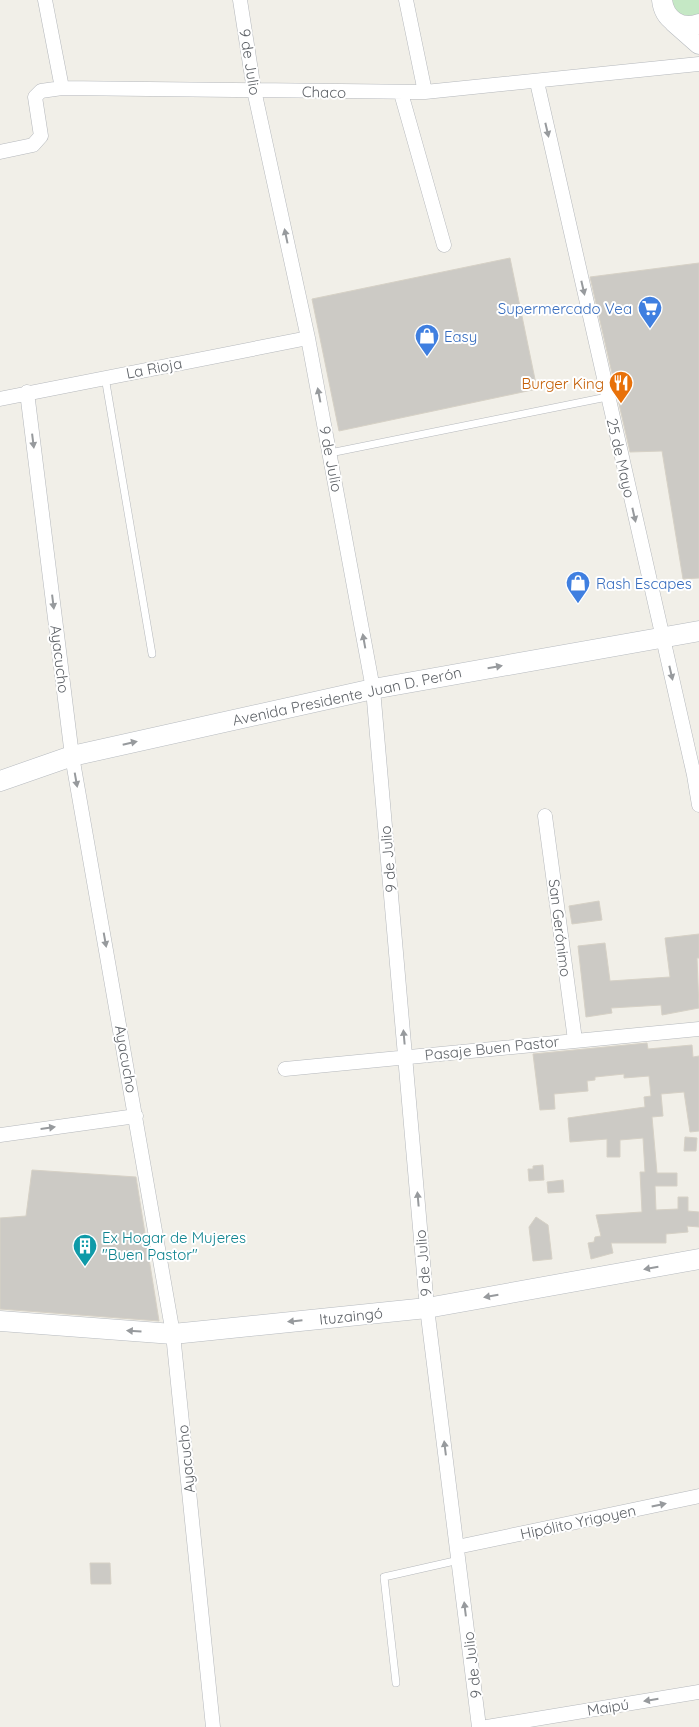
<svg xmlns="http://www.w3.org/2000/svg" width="699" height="1727" font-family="Quicksand,sans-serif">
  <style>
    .green { fill: #c5e8c5 }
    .building { fill: #cccac5; stroke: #d6d1c6 }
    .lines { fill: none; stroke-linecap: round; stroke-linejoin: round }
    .lane-casing { stroke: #b5b8bc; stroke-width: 8 }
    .street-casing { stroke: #b5b8bc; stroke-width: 15 }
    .secondary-casing { stroke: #b6babf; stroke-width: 21 }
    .lane { stroke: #fff; stroke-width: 7 }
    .street { stroke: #fff; stroke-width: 14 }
    .secondary { stroke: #fff; stroke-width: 20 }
    .oneway { fill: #979a9d }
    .labels { text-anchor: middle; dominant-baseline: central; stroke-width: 4; stroke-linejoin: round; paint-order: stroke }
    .street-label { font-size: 15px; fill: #5f6368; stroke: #fff }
    .shop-label { font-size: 15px; fill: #366cbe; stroke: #fff; text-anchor: start }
    .food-label { font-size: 15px; fill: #c56008; stroke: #fff; text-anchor: end }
    .culture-label { font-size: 15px; fill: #0d838f; stroke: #fff; text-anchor: start }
  </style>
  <rect width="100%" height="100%" fill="#f1efe8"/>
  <path class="green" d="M667,0H699V18L680,20Z"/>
  <path class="building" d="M510,258L537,389L339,431L312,299Z
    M699,263V578L683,579L662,451L630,452L590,277Z
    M599,901L602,920L572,924L569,906Z
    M699,934V958H697L699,1008L662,1015L661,1005L611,1008L612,1013L586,1017L578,946L605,943L610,981L670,977L665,938Z
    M647,1043L648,1049L692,1045L693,1057L699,1056V1131L690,1132L684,1092L661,1094L663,1116L652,1117L657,1173H677V1186H655L656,1210L678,1209V1197H688V1211L699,1212V1227L687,1226L688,1232L666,1234V1243H611L613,1253L591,1259L588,1243L594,1242L595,1237L601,1236L596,1215L642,1212L640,1172H645L643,1138L620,1140V1157H607V1139L570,1142L568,1118L645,1107L644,1097L651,1096L649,1076L624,1078V1074L595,1077V1080L587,1081L588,1091L554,1094L555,1109L540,1110L533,1054Z
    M685,1137L697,1138L696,1151H684Z
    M543,1165L544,1180L529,1181L528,1169H533V1166Z
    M32,1170L136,1177L159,1321L0,1309V1218L26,1216Z
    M563,1180L564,1192L548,1193L547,1182Z
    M536,1217L548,1225L552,1259L533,1261L529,1227Z
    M90,1563H110L111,1584H91Z"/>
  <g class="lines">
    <defs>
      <path id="lane" d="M105,377L152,654
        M330,453L607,397
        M396,1683L384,1577L459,1560"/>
      <path id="street" d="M45,0L62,88
        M240,0L254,90L308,338L373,689L427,1308L479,1727
        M406,0L425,92
        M537,82L694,775L699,805
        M401,93L444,245
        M0,152L33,145L41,136L35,97L41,91L62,88L425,92L699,64
        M27,392L72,756L173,1334L213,1727
        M0,399L308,338
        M545,816L575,1040
        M285,1069L699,1029
        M0,1135L136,1116
        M457,1547L699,1496
        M487,1727L699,1692"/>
      <path id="secondary" d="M662,0C664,19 681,31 699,24
        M674,22L699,44
        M0,781L72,756L373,689L699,631
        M0,1321L173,1334L427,1308L699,1259"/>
    </defs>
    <use href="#lane" class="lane-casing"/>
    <use href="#street" class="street-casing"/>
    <use href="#secondary" class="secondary-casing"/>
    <use href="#lane" class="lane"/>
    <use href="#street" class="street"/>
    <use href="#secondary" class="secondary"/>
  </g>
  <defs><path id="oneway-solid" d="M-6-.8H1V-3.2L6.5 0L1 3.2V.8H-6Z" transform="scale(1.25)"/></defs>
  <g class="oneway">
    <use href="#oneway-solid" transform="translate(547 130) rotate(77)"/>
    <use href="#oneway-solid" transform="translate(286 236) rotate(-102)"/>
    <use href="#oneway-solid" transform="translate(583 288) rotate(77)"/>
    <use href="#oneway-solid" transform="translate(319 395) rotate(-101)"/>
    <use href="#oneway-solid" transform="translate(33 441) rotate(83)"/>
    <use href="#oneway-solid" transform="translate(634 515) rotate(77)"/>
    <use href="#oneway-solid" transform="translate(53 602) rotate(83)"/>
    <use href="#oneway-solid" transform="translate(364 641) rotate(-100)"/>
    <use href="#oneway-solid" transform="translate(495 667) rotate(-10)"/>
    <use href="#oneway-solid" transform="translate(671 673) rotate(77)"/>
    <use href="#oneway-solid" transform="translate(130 743) rotate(-13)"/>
    <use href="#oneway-solid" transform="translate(76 780) rotate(80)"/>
    <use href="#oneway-solid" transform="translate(105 940) rotate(80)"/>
    <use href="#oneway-solid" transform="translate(404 1037) rotate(-95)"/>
    <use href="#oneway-solid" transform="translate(48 1128) rotate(-8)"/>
    <use href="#oneway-solid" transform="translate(418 1199) rotate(-95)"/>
    <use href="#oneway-solid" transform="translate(651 1268) rotate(170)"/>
    <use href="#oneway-solid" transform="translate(491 1296) rotate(170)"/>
    <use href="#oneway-solid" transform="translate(295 1321) rotate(174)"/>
    <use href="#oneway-solid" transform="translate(134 1331) rotate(-176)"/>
    <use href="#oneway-solid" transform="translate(445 1448) rotate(-97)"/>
    <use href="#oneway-solid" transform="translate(659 1505) rotate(-12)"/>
    <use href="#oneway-solid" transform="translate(465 1609) rotate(-97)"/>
    <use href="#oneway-solid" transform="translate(651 1700) rotate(171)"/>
  </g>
  <defs>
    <symbol id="supermarket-pin" viewBox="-11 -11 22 30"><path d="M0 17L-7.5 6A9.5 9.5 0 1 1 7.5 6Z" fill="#3f7fe0" stroke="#fff"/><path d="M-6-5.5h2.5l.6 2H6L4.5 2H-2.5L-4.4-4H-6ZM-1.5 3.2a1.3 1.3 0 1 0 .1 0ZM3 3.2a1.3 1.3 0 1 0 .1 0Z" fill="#fff"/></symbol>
    <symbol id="shop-pin" viewBox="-11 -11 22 30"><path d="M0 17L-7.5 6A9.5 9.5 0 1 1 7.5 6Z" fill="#3f7fe0" stroke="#fff"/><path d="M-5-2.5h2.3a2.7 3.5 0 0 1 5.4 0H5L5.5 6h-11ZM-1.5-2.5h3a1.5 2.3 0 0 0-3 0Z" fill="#fff"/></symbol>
    <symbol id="restaurant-pin" viewBox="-11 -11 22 30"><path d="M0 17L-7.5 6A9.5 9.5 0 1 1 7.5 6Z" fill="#e8710a" stroke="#fff"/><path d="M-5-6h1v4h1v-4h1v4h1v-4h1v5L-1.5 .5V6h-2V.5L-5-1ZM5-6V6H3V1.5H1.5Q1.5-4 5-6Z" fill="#fff"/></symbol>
    <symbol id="building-pin" viewBox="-11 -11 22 30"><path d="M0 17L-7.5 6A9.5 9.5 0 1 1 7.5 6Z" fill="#0f9aa8" stroke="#fff"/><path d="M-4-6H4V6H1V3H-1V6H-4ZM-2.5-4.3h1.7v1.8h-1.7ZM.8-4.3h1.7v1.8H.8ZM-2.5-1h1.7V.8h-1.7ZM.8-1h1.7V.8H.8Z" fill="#fff"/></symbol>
  </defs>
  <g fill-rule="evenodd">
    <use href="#supermarket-pin" x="636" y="294" width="28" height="38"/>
    <use href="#shop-pin" x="413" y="322" width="28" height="38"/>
    <use href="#restaurant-pin" x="607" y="369" width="28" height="38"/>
    <use href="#shop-pin" x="564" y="569" width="28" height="38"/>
    <use href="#building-pin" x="71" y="1232" width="28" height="38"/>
  </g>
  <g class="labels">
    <g class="street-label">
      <text transform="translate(250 62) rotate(81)">9 de Julio</text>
      <text transform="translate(324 92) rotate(1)">Chaco</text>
      <text transform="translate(154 368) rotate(-11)">La Rioja</text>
      <text transform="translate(621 458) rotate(77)">25 de Mayo</text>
      <text transform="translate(331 459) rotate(79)">9 de Julio</text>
      <text transform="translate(60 659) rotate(83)">Ayacucho</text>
      <text transform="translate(347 696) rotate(-12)">Avenida Presidente Juan D. Perón</text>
      <text transform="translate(388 859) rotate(-95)">9 de Julio</text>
      <text transform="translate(560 928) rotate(83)">San Gerónimo</text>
      <text transform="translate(492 1048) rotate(-6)">Pasaje Buen Pastor</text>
      <text transform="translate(126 1059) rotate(80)">Ayacucho</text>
      <text transform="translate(423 1263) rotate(-95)">9 de Julio</text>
      <text transform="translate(351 1316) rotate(-6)">Ituzaingó</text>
      <text transform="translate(186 1459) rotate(-96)">Ayacucho</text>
      <text transform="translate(578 1522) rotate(-12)">Hipólito Yrigoyen</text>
      <text transform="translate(472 1665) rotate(-97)">9 de Julio</text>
      <text transform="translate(608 1707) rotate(-9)">Maipú</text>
    </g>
    <g class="shop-label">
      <text x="632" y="308" text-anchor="end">Supermercado Vea</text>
      <text x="444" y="336">Easy</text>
      <text x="596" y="583">Rash Escapes</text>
    </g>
    <g class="food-label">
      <text x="604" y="383">Burger King</text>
    </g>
    <g class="culture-label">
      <text x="102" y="1237">Ex Hogar de Mujeres<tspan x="102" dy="17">"Buen Pastor"</tspan></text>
    </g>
  </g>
</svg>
